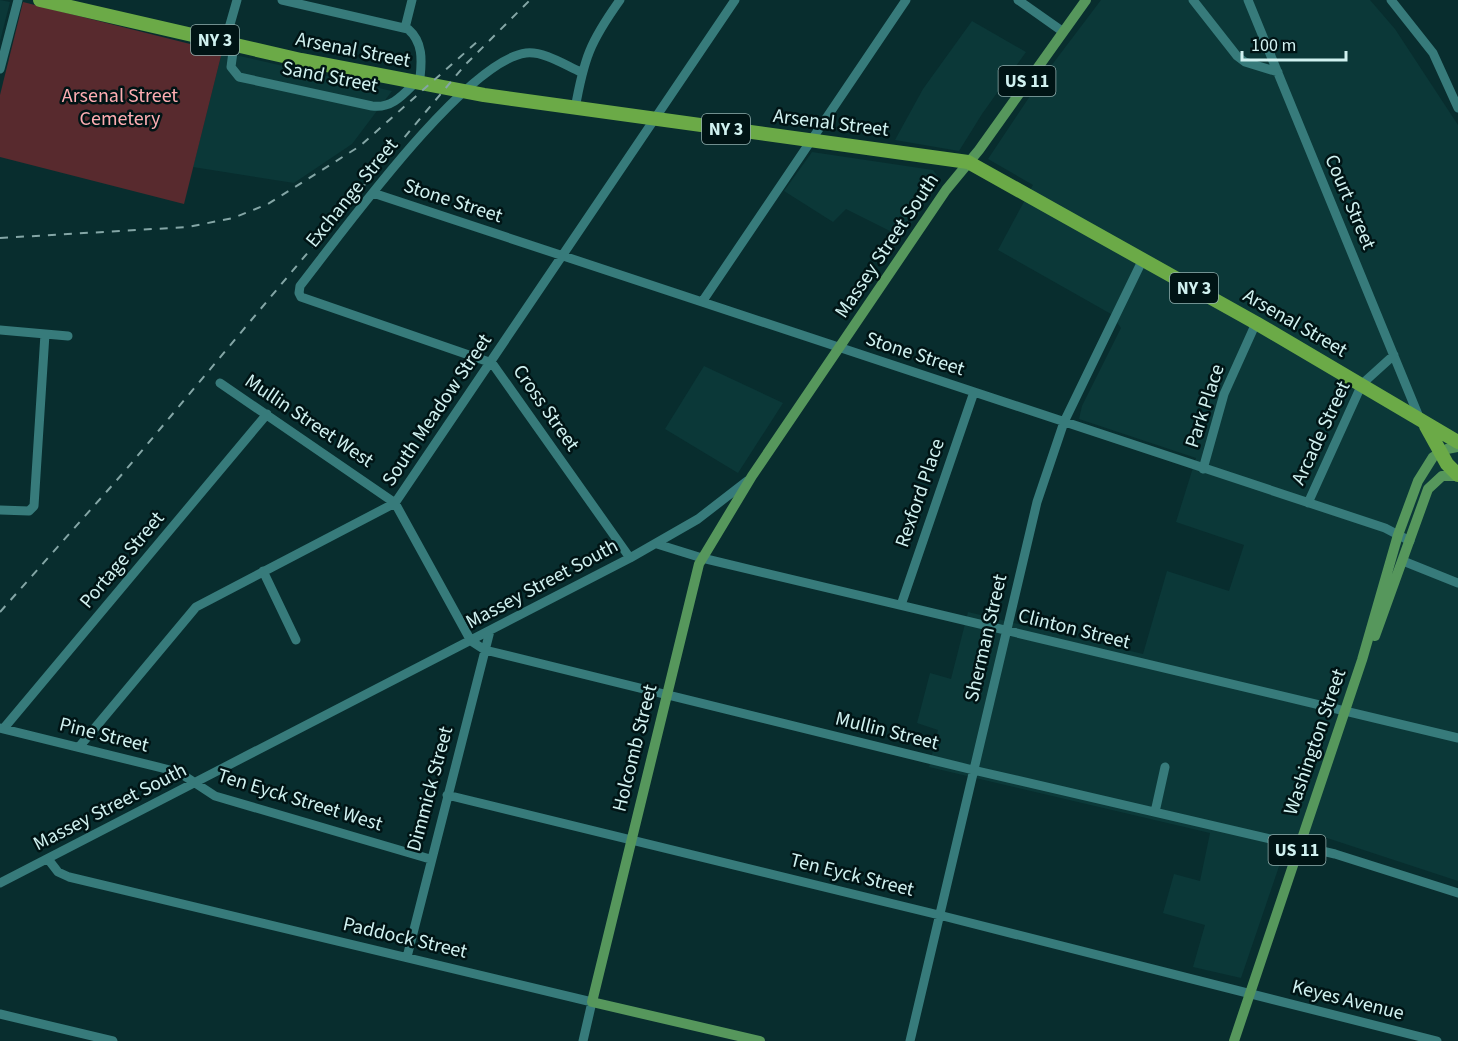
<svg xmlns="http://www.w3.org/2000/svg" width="1458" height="1041" font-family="'Source Sans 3',sans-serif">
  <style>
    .built { fill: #0b3838 }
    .green { fill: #582a2e }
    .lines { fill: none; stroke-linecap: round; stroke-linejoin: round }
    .minor { stroke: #377b7b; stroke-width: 9 }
    .major { stroke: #56975c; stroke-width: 10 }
    .highway { stroke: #6baa47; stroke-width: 14 }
    .rail { stroke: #84a6a6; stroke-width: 2; stroke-dasharray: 8 8; stroke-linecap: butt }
    .labels { text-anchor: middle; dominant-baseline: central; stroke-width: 5; stroke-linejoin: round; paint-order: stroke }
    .shield { fill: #001415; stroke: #92afae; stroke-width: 1.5 }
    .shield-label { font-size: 18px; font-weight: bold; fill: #d0f1f0 }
    .street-label { font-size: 20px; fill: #d0f1f0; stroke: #001415 }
    .park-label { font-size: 20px; fill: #feadb2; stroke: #001415 }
  </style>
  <rect width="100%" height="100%" fill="#082d2e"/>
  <path class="built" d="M0,0L10,2L0,41Z
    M1101,0H1370L1395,29L1458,125V881L1321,836L1290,834L1241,978L1193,967L1205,925L1163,913L1174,874L1200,881L1210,833L929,767L938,730L917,723L930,673L951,679L968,612L1143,654L1167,571L1229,591L1244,545L1176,522L1196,458L1079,419L1082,406L1121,328L1111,314L998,250L1033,185L988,159L1042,78Z
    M972,21L1026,52L982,114L959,151L895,140L923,89Z
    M222,52L392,91L352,144L294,183L193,167Z
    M812,152L933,170L938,177L917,216L900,236L846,209L833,222L784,191Z
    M704,366L783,403L738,473L665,429Z"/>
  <path class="green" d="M23,2L222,52L184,204L0,157V95Z"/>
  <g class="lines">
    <path class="minor" d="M1018,0L1062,31
      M1193,0L1237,56L1245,62L1278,72
      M1248,0L1419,417
      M1391,0L1433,53L1458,108
      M405,28L412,0
      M225,42L237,0
      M234,44L231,67L239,77L372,106C394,109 405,92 420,78C422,60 423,42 408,29L282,0
      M0,69L18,0
      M581,72C565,65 544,51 526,53C465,61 341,234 300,286L299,293L301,297L492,363L630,558
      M575,109C584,58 590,42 620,0
      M373,193L1385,528L1410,541
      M702,302L906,0
      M0,330L68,336
      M220,383L395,503L471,641L485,650L973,770L1335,854L1458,893
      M1203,469L1224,394L1256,323
      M1308,503L1362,384L1394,355
      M0,510L29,511L34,506L45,334
      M657,544L702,558L1458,738
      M1403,561L1458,583
      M263,571L296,640
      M901,605L974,392
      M0,728L166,769L180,773L215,796L430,859
      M4,728L267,414
      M79,747L196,607L395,503L735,0
      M447,795L939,915L1437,1041
      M1155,812L1165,767
      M48,859L58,872L69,877L592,1002L583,1041
      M0,883L630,558L698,519L747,481
      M407,957L490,631
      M0,1014L113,1041
      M910,1041L1037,502L1064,422L1143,259"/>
    <path class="major" d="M1375,636L1428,489L1442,476H1458
      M760,1041L592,1002L699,564L752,476L946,190L979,150L1086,0
      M1234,1041L1362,660L1398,535L1418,481L1433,457L1447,449L1458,447"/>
    <path class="highway" d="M40,0L301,60L484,95L968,162L1256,323L1458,442
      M1426,426L1447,464L1458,475"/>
    <path class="rail" d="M0,238L188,227L233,218L268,204L360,146L478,41
      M0,612L124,472L465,65L530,0"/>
  </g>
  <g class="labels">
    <g class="shield">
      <rect x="191" y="25" width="48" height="30" rx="4.5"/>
      <rect x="998.5" y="66" width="57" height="30" rx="4.5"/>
      <rect x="702" y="114" width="48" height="30" rx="4.5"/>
      <rect x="1170" y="273" width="48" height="30" rx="4.5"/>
      <rect x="1268.5" y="835" width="57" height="30" rx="4.5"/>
    </g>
    <g class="shield-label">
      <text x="215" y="40">NY 3</text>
      <text x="1027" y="81">US 11</text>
      <text x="726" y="129">NY 3</text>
      <text x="1194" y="288">NY 3</text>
      <text x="1297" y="850">US 11</text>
    </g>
    <g class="street-label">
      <text transform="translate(353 50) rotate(11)">Arsenal Street</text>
      <text transform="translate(330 77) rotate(11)">Sand Street</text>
      <text transform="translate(831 123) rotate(7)">Arsenal Street</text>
      <text transform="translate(352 193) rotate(-51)">Exchange Street</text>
      <text transform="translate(453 201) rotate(18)">Stone Street</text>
      <text transform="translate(1350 202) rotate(67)">Court Street</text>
      <text transform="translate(887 246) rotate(-56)">Massey Street South</text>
      <text transform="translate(1295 323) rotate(30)">Arsenal Street</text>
      <text transform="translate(915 354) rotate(18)">Stone Street</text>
      <text transform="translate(1205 406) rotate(-72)">Park Place</text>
      <text transform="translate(546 408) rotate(55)">Cross Street</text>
      <text transform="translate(437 410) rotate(-56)">South Meadow Street</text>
      <text transform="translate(309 421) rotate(34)">Mullin Street West</text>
      <text transform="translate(1321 433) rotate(-65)">Arcade Street</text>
      <text transform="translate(920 493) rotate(-71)">Rexford Place</text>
      <text transform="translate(122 560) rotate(-50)">Portage Street</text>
      <text transform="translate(542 584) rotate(-28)">Massey Street South</text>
      <text transform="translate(1074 629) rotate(14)">Clinton Street</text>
      <text transform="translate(986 638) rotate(-77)">Sherman Street</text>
      <text transform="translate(887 731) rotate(14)">Mullin Street</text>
      <text transform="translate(104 735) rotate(14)">Pine Street</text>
      <text transform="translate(1315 742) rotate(-71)">Washington Street</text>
      <text transform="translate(635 748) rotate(-76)">Holcomb Street</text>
      <text transform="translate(430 789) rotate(-75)">Dimmick Street</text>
      <text transform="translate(300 800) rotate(17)">Ten Eyck Street West</text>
      <text transform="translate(110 807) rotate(-27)">Massey Street South</text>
      <text transform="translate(852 875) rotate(14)">Ten Eyck Street</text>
      <text transform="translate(405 938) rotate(13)">Paddock Street</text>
      <text transform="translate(1348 1000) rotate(14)">Keyes Avenue</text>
    </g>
    <g class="park-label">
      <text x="120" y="96">Arsenal Street<tspan x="120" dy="23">Cemetery</tspan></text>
    </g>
  </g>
  <path d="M1242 51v9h104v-9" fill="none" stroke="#d0f1f0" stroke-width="3"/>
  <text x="1251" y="51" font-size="18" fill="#d0f1f0" stroke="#001415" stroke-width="4.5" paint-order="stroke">100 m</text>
</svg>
